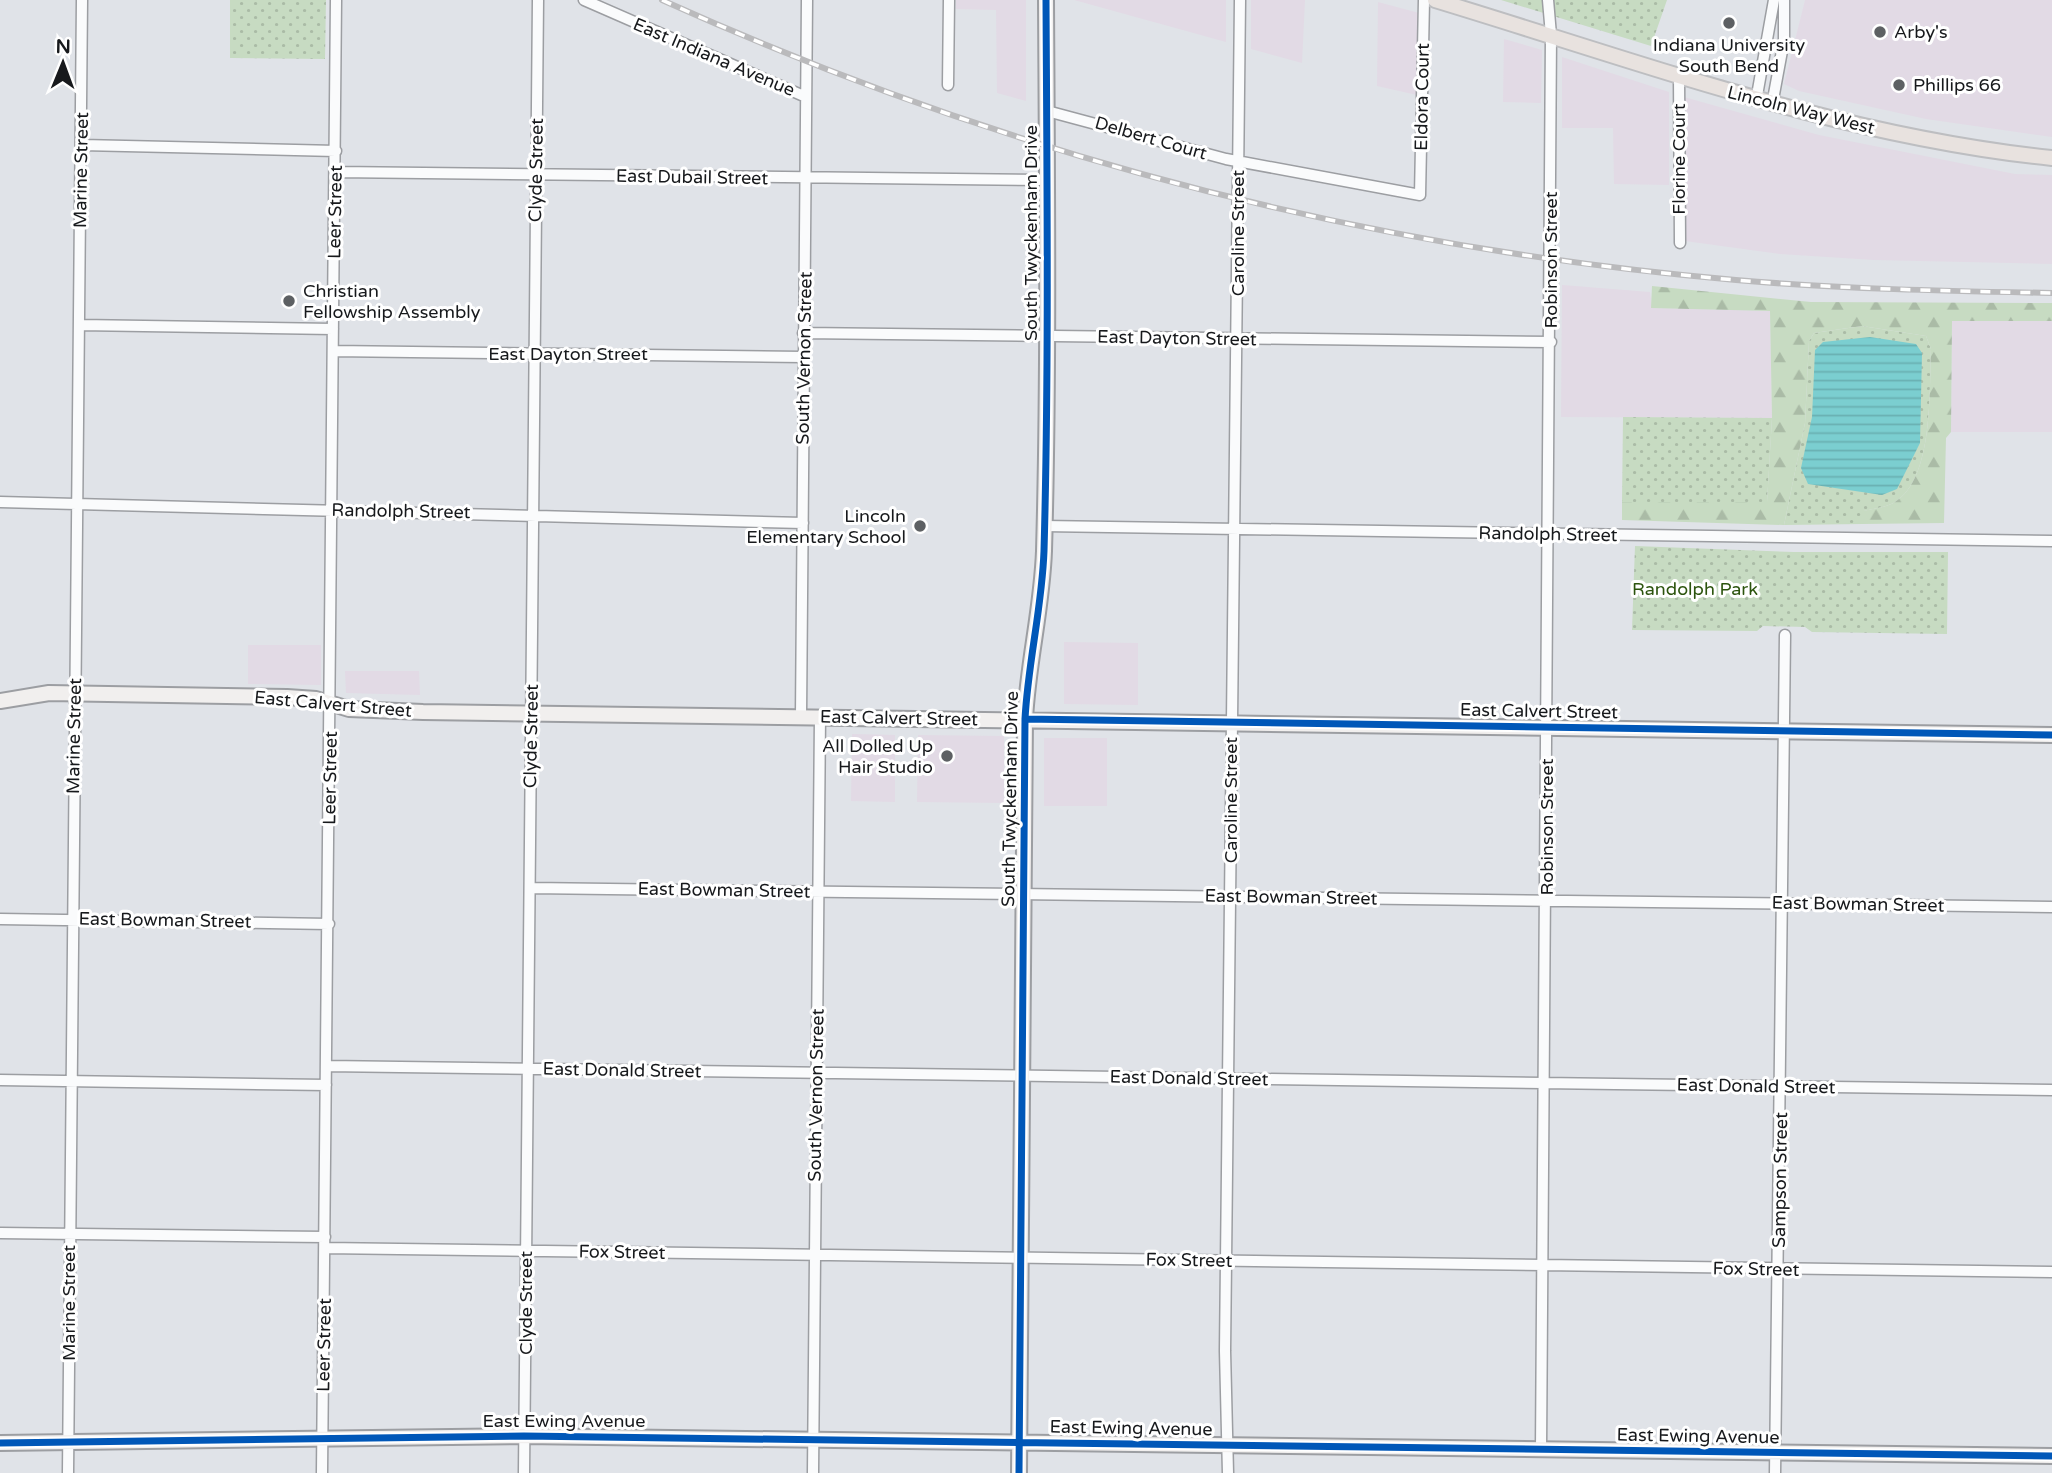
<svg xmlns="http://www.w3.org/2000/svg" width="2052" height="1473" font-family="'Varela Round',sans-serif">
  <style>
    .commercial { fill: #e2dae5 }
    .grass { fill: url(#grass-dots) }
    .forest { fill: url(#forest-firs) }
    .water { fill: url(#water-rules) }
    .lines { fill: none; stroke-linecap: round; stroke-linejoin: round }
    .street-casing { stroke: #9c9ea2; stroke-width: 13 }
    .secondary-casing { stroke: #9c9ea2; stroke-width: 18 }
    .primary-casing { stroke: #bdbec1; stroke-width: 18 }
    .street { stroke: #fafbfc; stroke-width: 10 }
    .secondary { stroke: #f1efee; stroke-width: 14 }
    .primary { stroke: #e8e2df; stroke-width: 14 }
    .rail-casing { stroke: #bababc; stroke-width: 6 }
    .rail { stroke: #fff; stroke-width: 3.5; stroke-dasharray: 10; stroke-linecap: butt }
    .cycleway-casing { stroke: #fff; stroke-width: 11 }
    .cycleway { stroke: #0057b8; stroke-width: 7 }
    .poi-dot { fill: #5d6063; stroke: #fff; stroke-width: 2.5 }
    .labels { text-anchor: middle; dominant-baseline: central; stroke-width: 6; stroke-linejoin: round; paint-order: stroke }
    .poi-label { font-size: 18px; fill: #17191c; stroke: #fff; text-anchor: start }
    .street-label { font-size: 18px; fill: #17191c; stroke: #fff }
    .park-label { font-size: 18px; fill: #2c540e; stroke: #fff }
  </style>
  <defs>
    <pattern id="grass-dots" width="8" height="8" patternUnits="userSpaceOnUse" patternTransform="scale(1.75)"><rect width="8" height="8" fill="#c7dbc2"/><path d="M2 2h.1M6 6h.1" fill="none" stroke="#aabba6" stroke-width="1.8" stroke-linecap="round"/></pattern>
    <pattern id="forest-firs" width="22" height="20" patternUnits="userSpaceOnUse" patternTransform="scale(1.75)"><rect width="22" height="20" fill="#c7dbc2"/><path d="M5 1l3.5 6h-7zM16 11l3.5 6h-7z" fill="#aabba6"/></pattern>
    <pattern id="water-rules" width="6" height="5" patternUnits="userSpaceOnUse" patternTransform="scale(1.75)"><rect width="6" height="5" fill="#7bced0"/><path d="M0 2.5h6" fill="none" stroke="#6ab0b2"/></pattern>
  </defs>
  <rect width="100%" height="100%" fill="#e0e3e8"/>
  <path class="commercial" d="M956,0H1026V101L997,93L996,10L956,9Z
    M1074,0H1226V42Z
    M1251,0H1305L1302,63L1251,49Z
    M1805,0H2052V137L1926,119L1799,91L1784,84Z
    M1378,2L1419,13L1417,95L1377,86Z
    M1504,39L1542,50L1541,103L1503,102Z
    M1562,57L1669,92V185L1614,184L1613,128H1562Z
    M1684,97L1819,135L2015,174L2052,175V264L1874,260L1780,254L1685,241Z
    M1562,285L1650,292L1652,308L1770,311L1772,418L1561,417Z
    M1952,321H2052V432H1951Z
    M1064,642L1138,643V705L1064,704Z
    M248,645H321V685L248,684Z
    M345,671H419L420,695L346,693Z
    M852,734L895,735V802L851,801Z
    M918,735L1004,736V803L917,802Z
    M1044,738H1107V806H1044Z"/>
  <path class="grass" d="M230,0H326L325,59L230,58Z
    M1501,0H1667L1651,46Z
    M1862,326L1926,336L1931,349C1929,390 1934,478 1895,502C1887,507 1873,509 1864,511L1863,524L1784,525L1805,423L1809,341L1814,333Z
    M1623,417L1772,418L1767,503L1622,502Z
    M1635,546L1794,552H1948L1947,634L1812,632L1805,627L1763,626L1757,631L1632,630Z"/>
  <path class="forest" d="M1652,286L1811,302L2052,303V321H1952L1951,432L1946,438L1944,523L1863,524V511C1873,509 1887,507 1895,502C1934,478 1929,390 1931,349L1926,336L1862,326L1814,333L1809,341L1805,423L1784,525L1622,520V502H1767L1772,418L1770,311L1651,308Z"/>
  <path class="water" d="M1870,337L1916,344L1922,353L1920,443L1897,489L1882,495L1808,484L1801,468L1812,417L1815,350L1823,342Z"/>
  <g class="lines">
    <defs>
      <path id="street" d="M584,0L806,97
        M1679,76L1680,243
        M948,85L949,0
        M1756,101L1774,0
        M1772,105L1784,40V0
        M1047,111L1226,159L1420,195L1424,0
        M82,145L336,151
        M337,172L1048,180
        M80,325L333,329
        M803,333L1551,342
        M333,351L803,357
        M0,502L803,523
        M1044,526L2052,541
        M801,716L807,0
        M531,888L2052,907
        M0,919L329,924
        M327,1066L2052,1090
        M0,1080L326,1085
        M0,1233L325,1237
        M325,1248L2052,1272
        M1541,1450L1551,35L1548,0
        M68,1473L82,0
        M322,1473L336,0
        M524,1473L538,0
        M813,1473L820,717
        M1228,1473L1225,1351L1240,0
        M1775,1473L1785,635"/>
      <path id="secondary" d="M0,701L49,693L287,697L316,699L349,709L423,712L2052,735
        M0,1443L524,1436L2052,1456
        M1019,1473L1025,719C1028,662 1042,608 1044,551C1049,368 1047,184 1046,0"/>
      <path id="primary" d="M1435,0C1640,62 1838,136 2052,158"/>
    </defs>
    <use href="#street" class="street-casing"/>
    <use href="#secondary" class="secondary-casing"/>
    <use href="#primary" class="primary-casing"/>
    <use href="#street" class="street"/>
    <use href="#secondary" class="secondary"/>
    <use href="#primary" class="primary"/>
    <defs>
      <path id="rail" d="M662,0C1005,155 1361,248 1736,280C1841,289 1946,291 2052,293"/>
    </defs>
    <use href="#rail" class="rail-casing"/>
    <use href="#rail" class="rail"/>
    <defs>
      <path id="cycleway" d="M1025,719L2052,735
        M0,1443L524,1436L2052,1456
        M1019,1473L1025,719C1028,662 1042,608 1044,551C1049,368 1047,184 1046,0"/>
    </defs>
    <use href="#cycleway" class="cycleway-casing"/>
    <use href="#cycleway" class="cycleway"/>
  </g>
  <g class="poi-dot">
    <circle cx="1729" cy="23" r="7"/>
    <circle cx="1880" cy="32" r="7"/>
    <circle cx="1899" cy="85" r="7"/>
    <circle cx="289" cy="301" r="7"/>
    <circle cx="920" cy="526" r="7"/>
    <circle cx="947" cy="756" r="7"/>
  </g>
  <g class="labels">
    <g class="poi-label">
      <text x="1894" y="32">Arby's</text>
      <text x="1729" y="45" text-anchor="middle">Indiana University<tspan x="1729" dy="21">South Bend</tspan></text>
      <text x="1913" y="85">Phillips 66</text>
      <text x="303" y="291">Christian<tspan x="303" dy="21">Fellowship Assembly</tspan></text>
      <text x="906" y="516" text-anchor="end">Lincoln<tspan x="906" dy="21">Elementary School</tspan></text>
      <text x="933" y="746" text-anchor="end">All Dolled Up<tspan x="933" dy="21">Hair Studio</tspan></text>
    </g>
    <g class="street-label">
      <text transform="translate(714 57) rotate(23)">East Indiana Avenue</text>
      <text transform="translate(1422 97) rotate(-89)">Eldora Court</text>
      <text transform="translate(1801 110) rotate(14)">Lincoln Way West</text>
      <text transform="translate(1151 138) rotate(16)">Delbert Court</text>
      <text transform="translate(1679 159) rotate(-90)">Florine Court</text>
      <text transform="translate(81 170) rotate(-89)">Marine Street</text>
      <text transform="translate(536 170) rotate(-89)">Clyde Street</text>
      <text transform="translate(692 177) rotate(1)">East Dubail Street</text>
      <text transform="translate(335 212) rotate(-89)">Leer Street</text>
      <text transform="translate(1031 233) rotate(-90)">South Twyckenham Drive</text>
      <text transform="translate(1238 233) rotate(-90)">Caroline Street</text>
      <text transform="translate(1551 260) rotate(-90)">Robinson Street</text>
      <text transform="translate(1177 338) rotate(1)">East Dayton Street</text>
      <text x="568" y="354">East Dayton Street</text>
      <text transform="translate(804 358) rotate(-89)">South Vernon Street</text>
      <text transform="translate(401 511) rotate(1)">Randolph Street</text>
      <text transform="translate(1548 534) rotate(1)">Randolph Street</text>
      <text transform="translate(333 704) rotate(5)">East Calvert Street</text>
      <text transform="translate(1539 711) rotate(1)">East Calvert Street</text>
      <text transform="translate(899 718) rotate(1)">East Calvert Street</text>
      <text transform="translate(74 736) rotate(-89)">Marine Street</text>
      <text transform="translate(531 736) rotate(-89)">Clyde Street</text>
      <text transform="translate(330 778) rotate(-89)">Leer Street</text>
      <text transform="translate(1010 799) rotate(-89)">South Twyckenham Drive</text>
      <text transform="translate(1231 800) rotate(-90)">Caroline Street</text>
      <text transform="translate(1547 827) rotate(-90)">Robinson Street</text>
      <text transform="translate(724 890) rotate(1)">East Bowman Street</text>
      <text transform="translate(1291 897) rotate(1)">East Bowman Street</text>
      <text transform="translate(1858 904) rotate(1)">East Bowman Street</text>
      <text transform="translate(165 920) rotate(1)">East Bowman Street</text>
      <text transform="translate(622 1070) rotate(1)">East Donald Street</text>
      <text transform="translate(1189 1078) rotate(1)">East Donald Street</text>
      <text transform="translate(1756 1086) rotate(1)">East Donald Street</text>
      <text transform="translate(816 1095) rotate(-89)">South Vernon Street</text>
      <text transform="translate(1780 1180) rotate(-89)">Sampson Street</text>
      <text transform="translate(622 1252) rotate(1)">Fox Street</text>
      <text transform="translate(1189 1260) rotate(1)">Fox Street</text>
      <text transform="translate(1756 1269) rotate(1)">Fox Street</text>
      <text transform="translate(69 1303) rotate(-90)">Marine Street</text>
      <text transform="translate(526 1303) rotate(-90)">Clyde Street</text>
      <text transform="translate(324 1345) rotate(-89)">Leer Street</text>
      <text x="564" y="1421">East Ewing Avenue</text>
      <text transform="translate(1131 1428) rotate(1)">East Ewing Avenue</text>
      <text transform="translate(1698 1436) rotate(1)">East Ewing Avenue</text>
    </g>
    <g class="park-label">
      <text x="1695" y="589">Randolph Park</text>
    </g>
  </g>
  <g transform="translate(63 63) rotate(1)" stroke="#ffffff" stroke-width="5" paint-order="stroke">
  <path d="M0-5L12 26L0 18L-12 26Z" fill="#17191c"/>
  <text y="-10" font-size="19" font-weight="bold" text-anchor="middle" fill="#17191c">N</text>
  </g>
</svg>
